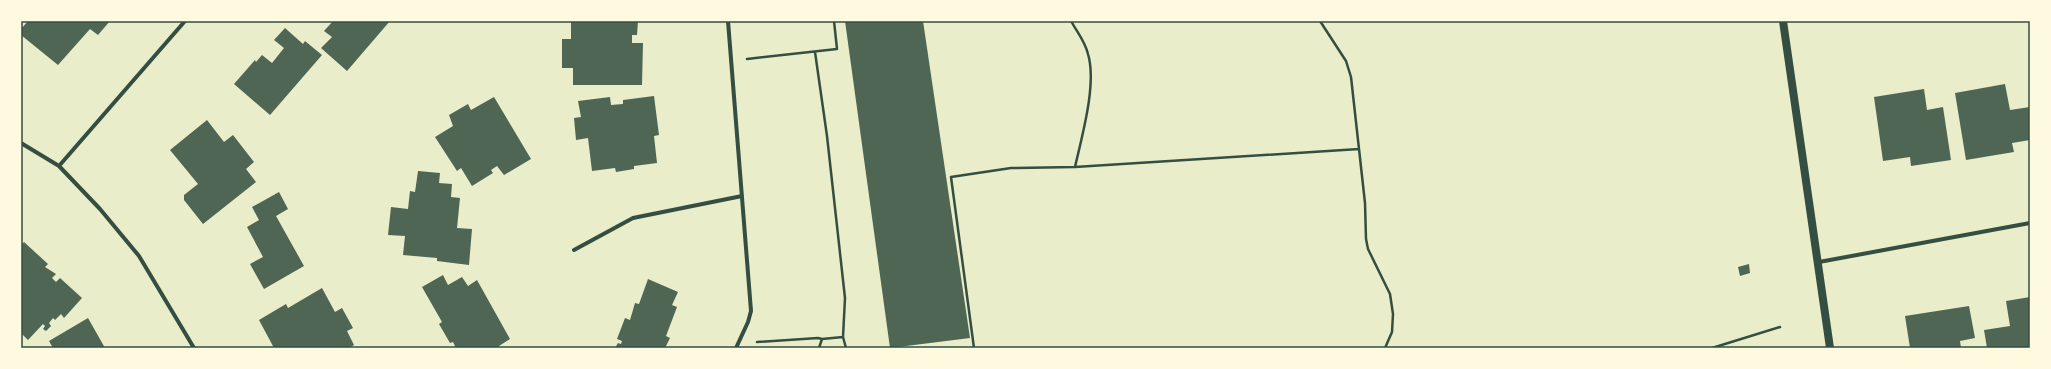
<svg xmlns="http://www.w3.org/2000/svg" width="2051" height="369" font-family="'Alegreya Sans',sans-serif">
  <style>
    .building { fill: #4f6655 }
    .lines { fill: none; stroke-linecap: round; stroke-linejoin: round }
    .path { stroke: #344e41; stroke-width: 2.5 }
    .minor { stroke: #344e41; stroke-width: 4 }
    .secondary { stroke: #344e41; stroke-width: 8 }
    .neatline { fill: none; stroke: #344e41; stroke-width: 1.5 }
  </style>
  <rect width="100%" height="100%" fill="#e9edc9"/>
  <path class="building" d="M28,21H110L98,35L90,29L58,65L21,35V29Z
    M333,21H390L347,71L321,48L332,37L324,31Z
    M571,21H638L637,35H632V43H643L642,85H573V68H562V39H571Z
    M845,21H923L970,338L890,348Z
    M285,28L303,44L305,41L322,55L270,115L234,84L255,60L256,62L262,55L272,63L284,48L274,40Z
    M2005,84L2010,110L2030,107V140L2012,143L2014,152L1966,160L1955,93Z
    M1924,89L1927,110L1943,107L1951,160L1911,166L1910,157L1883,161L1874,97Z
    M654,96L659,135L654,136L657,163L634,166V169L616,172L615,168L592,171L588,138L576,140L574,118L581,117L578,101L610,97L611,105L623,104V100Z
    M494,97L531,159L504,175L497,166L491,170L493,173L472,186L461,168L457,171L435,137L453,126L449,115L468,104L471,110Z
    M207,120L224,142L233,135L254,162L246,169L256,182L203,224L184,200V195L198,184L170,150Z
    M418,171L440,173L439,183L452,184L451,197L460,198L457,228L472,229L469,265L437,261V258L403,255L405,236L388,235L391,207L408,209L410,191L415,192Z
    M279,192L288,209L276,216L304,266L264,289L250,264L263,257L247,227L259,220L252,207Z
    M24,242L48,264L45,267L56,274L52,278L56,282L60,278L82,298L64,318L61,314L55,320L53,318L49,323L51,326L46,331L43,329L45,326L43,324L28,340L21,333V245Z
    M1749,264L1750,273L1740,276L1738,267Z
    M443,275L448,285L462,277L468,286L477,280L510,339L499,346L500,348H456L453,342L450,343L439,324L442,322L422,287Z
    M648,279L678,292L672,305L677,307L666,336L670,338L665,348H615L618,343L621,344L622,341L617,339L625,318L630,320L635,303L639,304Z
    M322,288L335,312L342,308L353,328L347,331L354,345L349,348H274L259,320L286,304L288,308Z
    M2030,297V348H1987L1984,330L2010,326L2006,301Z
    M1969,306L1975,338L1960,341L1961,348H1910L1905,316Z
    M88,318L105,348H53L49,341Z"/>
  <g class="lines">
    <path class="path" d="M1071,21C1077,32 1085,41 1088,54C1097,84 1082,136 1075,167
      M1320,21L1346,61L1351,77L1365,203L1366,239L1368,249L1390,294L1393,314L1392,332L1385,348
      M815,52L827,136L845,298L843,337L822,339
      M747,59L837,49L834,21
      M843,337L846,348
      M757,342L818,338L822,339L819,348
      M974,348L951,177L1011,168L1075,167L1359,149
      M1712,348L1780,327"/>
    <path class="minor" d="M728,21L751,311L748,322L736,348
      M21,143L59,166L100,209L139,256L194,348
      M59,166L185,21
      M574,250L633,218L742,196
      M1819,262L2030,223"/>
    <path class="secondary" d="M1783,21L1830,348"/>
  </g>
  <rect width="2051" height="369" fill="none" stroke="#fefae0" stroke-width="44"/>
  <rect x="22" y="22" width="2007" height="325" class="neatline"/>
</svg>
